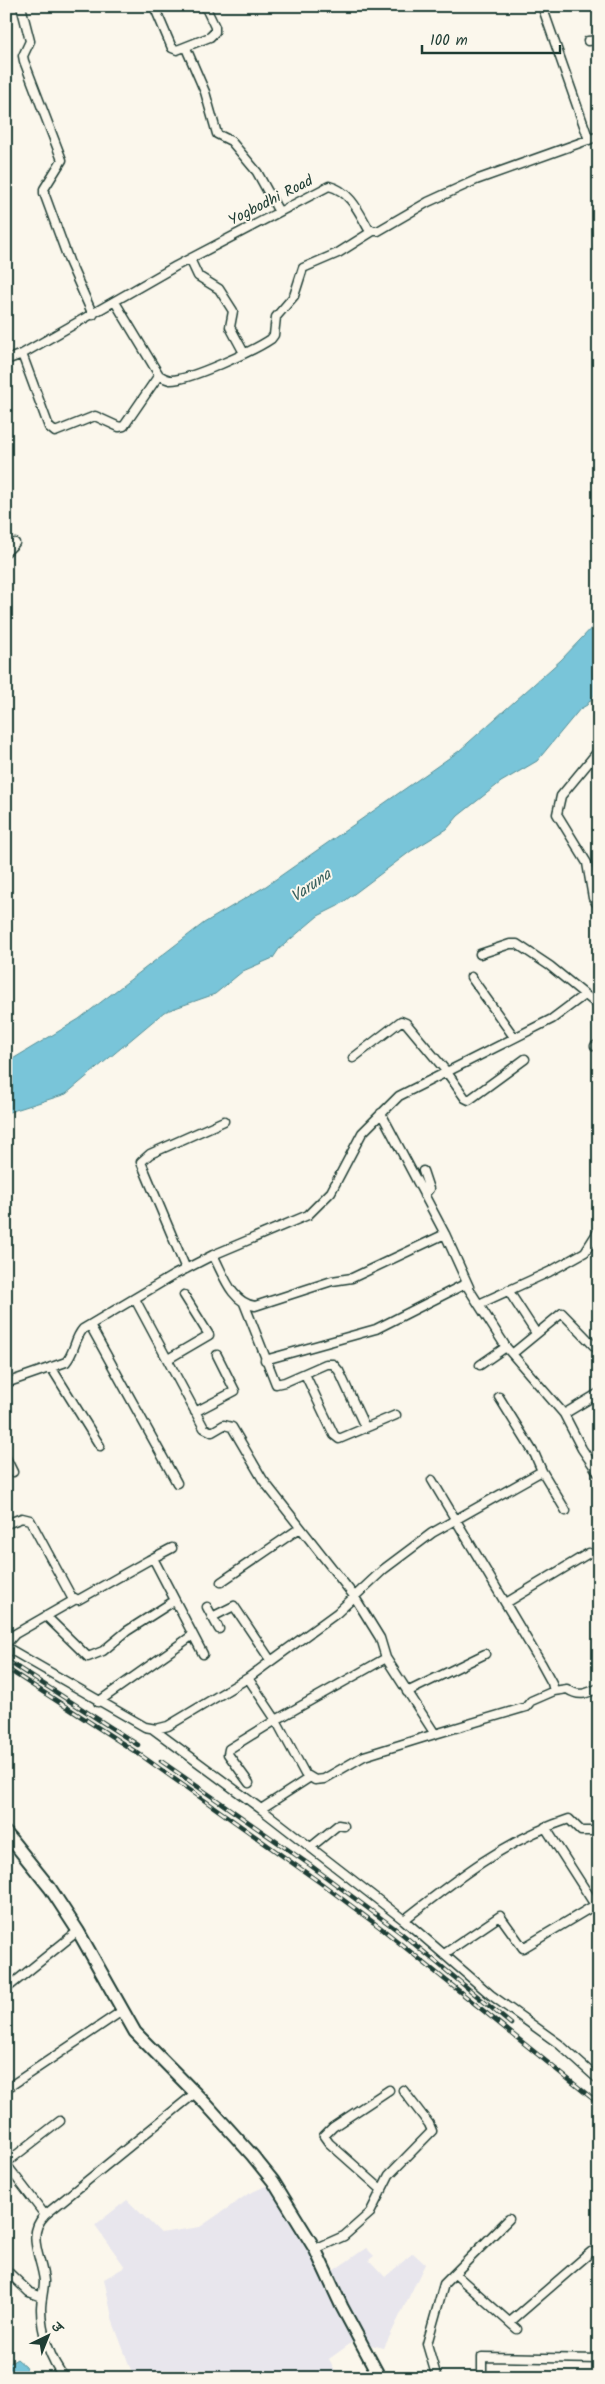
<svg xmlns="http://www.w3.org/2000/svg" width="605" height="2384" font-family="Kalam,'Playpen Sans Deva',sans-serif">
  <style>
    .built { fill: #e8e6ed }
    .water { fill: #79c5d9; stroke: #558f97 }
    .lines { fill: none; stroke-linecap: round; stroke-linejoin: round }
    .street-casing { stroke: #1f3d34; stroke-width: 11 }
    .secondary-casing { stroke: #1f3d34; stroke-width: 15 }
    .street { stroke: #fbf7ec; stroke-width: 8 }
    .secondary { stroke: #fbf7ec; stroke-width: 11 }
    .rail-casing { stroke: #1f3d34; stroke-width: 4.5 }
    .rail { stroke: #fbf7ec; stroke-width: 2.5; stroke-dasharray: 8; stroke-linecap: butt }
    .labels { text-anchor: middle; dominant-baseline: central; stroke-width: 4; stroke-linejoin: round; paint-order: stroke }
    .street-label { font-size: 15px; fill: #1f3d34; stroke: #fbf7ec }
    .water-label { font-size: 16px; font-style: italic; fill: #365f5d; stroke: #fbf7ec }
  </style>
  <rect width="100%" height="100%" fill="#fbf7ec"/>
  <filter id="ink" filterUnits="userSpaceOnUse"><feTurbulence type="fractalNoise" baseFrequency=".02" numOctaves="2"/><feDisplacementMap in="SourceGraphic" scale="10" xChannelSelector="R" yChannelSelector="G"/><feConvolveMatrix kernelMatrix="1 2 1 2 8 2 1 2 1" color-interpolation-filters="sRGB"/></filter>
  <g filter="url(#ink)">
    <path class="built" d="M270,2184L309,2243L324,2277L366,2248L374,2256L369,2260L385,2277L413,2253L425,2264L384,2348L354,2341L329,2359L339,2378H134L113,2322L104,2279L125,2267L95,2225L127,2200L161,2233L200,2227L248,2194Z"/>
    <path class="water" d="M599,620V688L587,705L580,709L537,761L501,782L458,816L447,829L411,851L338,906L318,916L279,949L273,958L243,971L215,994L164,1012L66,1094L6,1113V1063L79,1019L204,923L266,886L459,751L561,660Z
      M17,2359L25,2366L30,2378H6V2362L9,2364Z"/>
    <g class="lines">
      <defs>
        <path id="street" d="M21,6L30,41L23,56L24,61L62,160L44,189V193L69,261L93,315
          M154,6L172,48L177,50L210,37L215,32V27L205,6
          M542,6L589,140
          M588,41L599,40
          M186,48L205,92L217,134L231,141L257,172L279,212
          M190,259L198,276L219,289L233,311L230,327L244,353
          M115,302L159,375C162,377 165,379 170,380C188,381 255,350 271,339L274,335L276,317L294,296L303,268L338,253L373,231
          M22,354L49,427L55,432L95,416L119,427L124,426L159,375
          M6,360L22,354L176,266L329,186C350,191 359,212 368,228L373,231H378L428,202L476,180L599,136
          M6,552L15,543
          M599,750L561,796L557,814L587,863L593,898L599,907
          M480,954L510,944H517L550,966L599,1006
          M471,977L514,1037
          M595,1046L599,1044
          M353,1058L401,1021L406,1023L446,1071L465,1098L469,1100L525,1059
          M381,1113L445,1234L469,1287
          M423,1171L429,1189L424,1195
          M213,1255C223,1273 231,1303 255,1306L332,1281L352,1278L445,1234
          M186,1269L141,1162L150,1154L224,1121
          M508,1290L536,1333
          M135,1299L204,1428L212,1432L224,1425L232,1427L263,1480L354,1596L380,1638L386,1658L435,1734L526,1707L531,1701L554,1691L567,1689C579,1697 586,1694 599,1688
          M244,1303L276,1384L285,1382L326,1364H333L339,1371L365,1427
          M479,1304L549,1272L585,1252L599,1230
          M90,1325L177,1483
          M512,1354L562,1313L599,1351
          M168,1359L209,1335L184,1295
          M265,1360L376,1329L463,1285L467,1286L506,1347L564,1414L582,1449L599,1474
          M480,1365L506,1347
          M51,1367L100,1446
          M305,1374L334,1435L339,1439L396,1415
          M6,1383L66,1362C75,1352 74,1339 83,1329L174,1275L213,1255L308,1215L331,1192L362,1133L399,1096L552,1019L584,995
          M195,1412L235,1391L217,1355
          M564,1414L599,1393
          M6,1458L13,1472
          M542,1471L566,1511
          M432,1480L541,1663L552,1683L554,1691
          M6,1524L22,1518L30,1520L71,1596L78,1600L149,1560H154L203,1654
          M149,1560L172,1548
          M221,1582L300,1528
          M506,1603L589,1553
          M207,1607L219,1629
          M46,1616L88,1657L103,1651L127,1631L174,1601
          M212,1617L234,1606L271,1661
          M6,1644L15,1634L76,1599
          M6,1647L145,1727L156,1729L168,1726L248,1678L271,1661L337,1613L384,1569L432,1533L542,1471L535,1455L499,1397
          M248,1678L276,1720L386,1658
          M407,1692L485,1654
          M98,1702L193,1635
          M153,1729L261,1809L404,1920L491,1995L559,2044L599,2080
          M249,1783L228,1754L229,1749L276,1720L305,1774L315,1780L324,1779L364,1756L435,1734
          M261,1809L309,1778
          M311,1847L338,1825L344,1826
          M404,1920C455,1880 507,1839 569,1819L581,1831H599
          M444,1954L500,1916L523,1948L595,1905L545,1827
          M6,1989L78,1931
          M6,2089L122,2011
          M6,2163L60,2121
          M6,2164L45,2215
          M382,2190L329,2143L324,2136L333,2127L389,2090
          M315,2249L344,2236L370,2213L389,2175L432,2131L429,2124L403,2090
          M6,2270L29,2292L42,2297
          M455,2274L517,2329
          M510,2322L591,2252
          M65,2378C50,2360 41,2332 41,2309C41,2300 44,2290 44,2281C42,2258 25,2235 45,2215L194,2094
          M437,2378L427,2344L444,2284L509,2219
          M482,2378V2357L599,2359"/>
        <path id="secondary" d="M6,1833L50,1888L78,1931L135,2032L206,2104L252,2155L273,2181L315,2249L342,2307L380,2378"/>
      </defs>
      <use href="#street" class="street-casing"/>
      <use href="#secondary" class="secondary-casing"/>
      <use href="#street" class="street"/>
      <use href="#secondary" class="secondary"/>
      <defs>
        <path id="rail" d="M6,1660L138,1745
          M6,1668L142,1756L322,1884L381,1928L599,2104
          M161,1761L310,1865L401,1933L511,2024"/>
      </defs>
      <use href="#rail" class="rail-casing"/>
      <use href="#rail" class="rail"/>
    </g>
  </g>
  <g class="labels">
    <g class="street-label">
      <text transform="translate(271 201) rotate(-27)">Yogbodhi Road</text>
    </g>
    <g class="water-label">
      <text transform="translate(311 886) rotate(-35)">Varuna</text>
    </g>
  </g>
  <rect width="605" height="2384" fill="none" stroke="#fbf7ec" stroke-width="25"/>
  <rect x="12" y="12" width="580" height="2359" fill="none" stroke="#1f3d34" stroke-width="2" filter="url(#ink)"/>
  <g transform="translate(48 2336) rotate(43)" stroke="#fbf7ec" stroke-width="4" paint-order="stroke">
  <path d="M0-4L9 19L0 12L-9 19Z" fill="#1f3d34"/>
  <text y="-8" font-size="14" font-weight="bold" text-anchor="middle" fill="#1f3d34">उ</text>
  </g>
  <path d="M422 45v8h138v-8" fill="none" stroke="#1f3d34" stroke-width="2.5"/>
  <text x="430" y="45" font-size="15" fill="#1f3d34" stroke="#fbf7ec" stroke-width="4" paint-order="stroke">100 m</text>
</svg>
